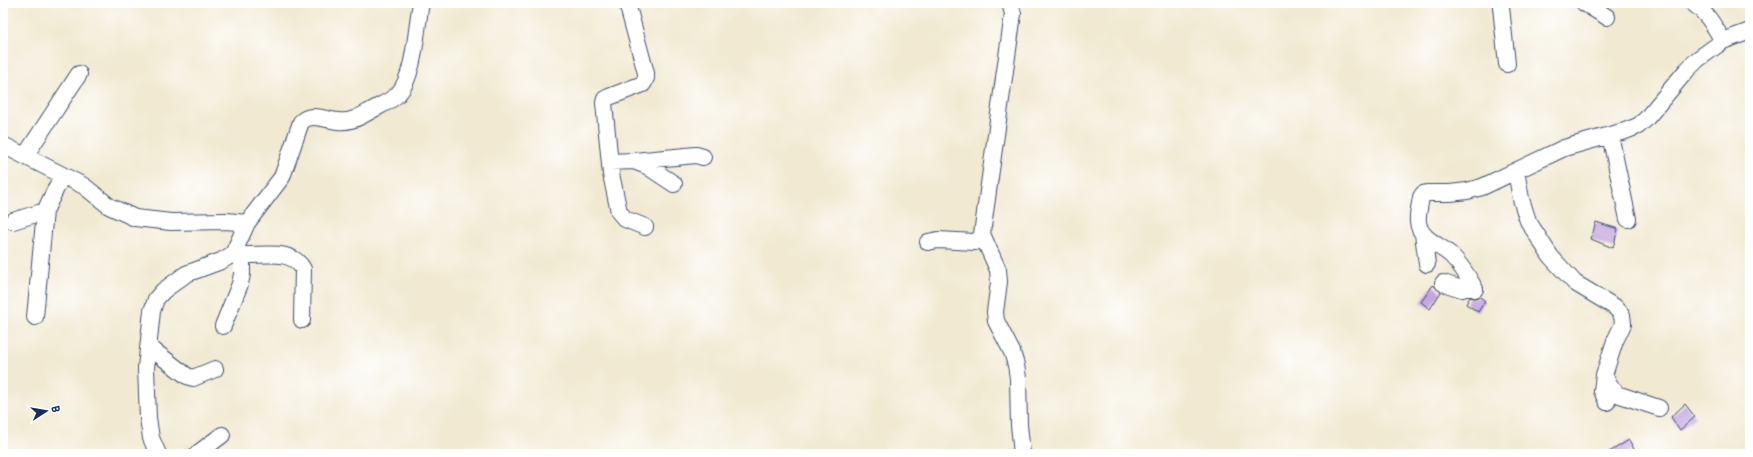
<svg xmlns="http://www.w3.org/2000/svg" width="1753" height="457" font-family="Pangolin,sans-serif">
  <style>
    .building { fill: #c2a0de }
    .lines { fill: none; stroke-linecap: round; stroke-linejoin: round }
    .minor-casing { stroke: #3b4b6f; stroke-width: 18 }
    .minor { stroke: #fff; stroke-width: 16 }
  </style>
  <rect width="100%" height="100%" fill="#fff"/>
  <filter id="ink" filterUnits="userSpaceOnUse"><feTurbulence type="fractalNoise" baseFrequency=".025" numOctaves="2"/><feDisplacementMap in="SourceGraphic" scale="8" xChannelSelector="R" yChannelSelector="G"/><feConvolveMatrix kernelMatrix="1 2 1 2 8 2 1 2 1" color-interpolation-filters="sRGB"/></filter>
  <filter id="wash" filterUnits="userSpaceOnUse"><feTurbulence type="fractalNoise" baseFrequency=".012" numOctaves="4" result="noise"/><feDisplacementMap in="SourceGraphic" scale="16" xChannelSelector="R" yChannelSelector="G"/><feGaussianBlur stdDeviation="0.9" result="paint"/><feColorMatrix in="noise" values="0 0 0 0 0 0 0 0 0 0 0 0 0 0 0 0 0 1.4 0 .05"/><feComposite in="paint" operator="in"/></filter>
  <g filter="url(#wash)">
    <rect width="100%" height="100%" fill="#f1e9d1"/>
    <g id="blocks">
      <path class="building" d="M1596,222L1618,229L1613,248L1591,239Z
        M1433,285L1441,292L1430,309L1421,302Z
        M1470,297L1474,298L1480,297L1485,301L1478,312L1466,304Z
        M1685,404L1695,417L1680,430L1671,417Z
        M1629,440L1634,449L1627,454H1606Z"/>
    </g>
  </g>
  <g filter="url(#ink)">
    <use href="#blocks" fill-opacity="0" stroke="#3b4b6f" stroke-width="1"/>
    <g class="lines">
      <defs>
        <path id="minor" d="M627,3L646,73V78L643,84L609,97L605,99L604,103L611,174L619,212L625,219L645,227
          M1010,3L1013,14L982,234L998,270L999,282L995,312L996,321L1012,352L1016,365L1018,378L1019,425L1022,454
          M1502,3L1501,7L1507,64
          M1584,3L1607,17
          M1693,3C1708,14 1714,26 1723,41
          M1610,135L1628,219
          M3,145L84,186L109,206L135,218L171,222L226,221L247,223
          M25,156L79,74
          M634,161L647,166L674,184
          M610,162L634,161L696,155L703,157
          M1516,171L1521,199L1528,221L1551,257L1575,283L1615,307L1622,315L1623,324L1615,341L1604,375L1602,391L1607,402
          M13,221L45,211
          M1423,234L1427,264
          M928,242L938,240L975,242L979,240L982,234
          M233,254C255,259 290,245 303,269L302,320
          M1443,283L1462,289L1473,286
          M1475,289C1469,278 1462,266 1452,256C1441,245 1420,240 1418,222C1417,215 1420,205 1421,197L1423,194L1427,193H1450L1467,191L1482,187L1564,148L1625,131L1638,126L1646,119L1686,71L1698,59L1723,41L1750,31
          M35,317L45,211L62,176
          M223,326L240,284L242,274V256
          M149,347L187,376L193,378L215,369
          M1604,375L1611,387L1617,394L1659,408
          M158,454L151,438L148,418L146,368L152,311L156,299L163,291L186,274L221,261L233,254L247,223L282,177L301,122C311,112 325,120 338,121C351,123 361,116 372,110C381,105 391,101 398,94C415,76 416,28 421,3
          M197,454L222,435"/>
      </defs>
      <use href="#minor" class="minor-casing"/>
      <use href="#minor" class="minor"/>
    </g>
  </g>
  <rect width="1753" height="457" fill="none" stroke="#fff" stroke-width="16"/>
  <g transform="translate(46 411) rotate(78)" stroke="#ffffff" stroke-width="3" paint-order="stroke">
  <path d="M0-3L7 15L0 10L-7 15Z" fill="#1b2f5e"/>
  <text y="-6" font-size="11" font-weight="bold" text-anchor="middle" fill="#1b2f5e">B</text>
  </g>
</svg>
